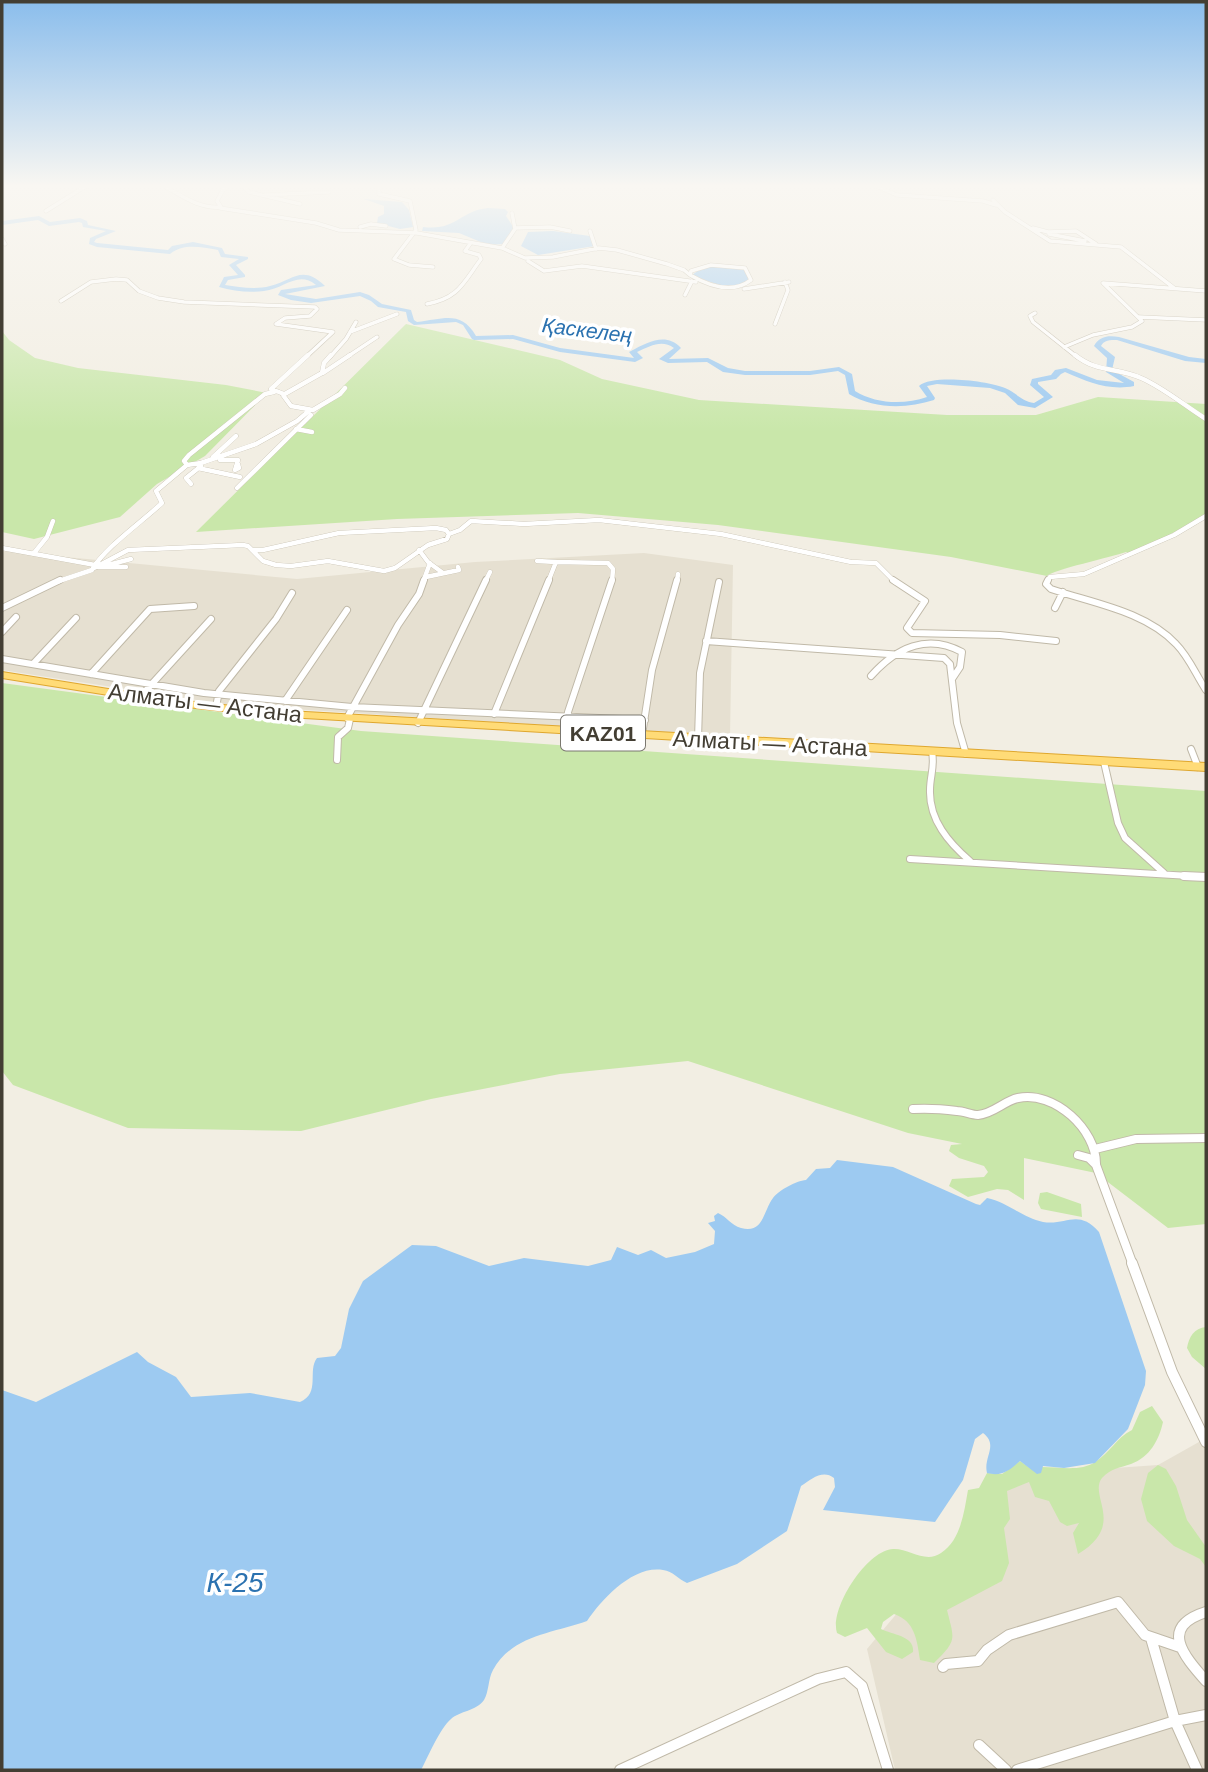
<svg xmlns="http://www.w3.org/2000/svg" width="1208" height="1772" font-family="Helvetica,sans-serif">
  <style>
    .residential { fill: #e6e0d1 }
    .green { fill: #c9e7aa }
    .water { fill: #9dcaf1 }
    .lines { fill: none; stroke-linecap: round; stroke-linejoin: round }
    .river { fill: #9dcaf1; fill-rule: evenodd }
    .minor-far4-casing { stroke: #c0b9a8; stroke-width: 4.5 }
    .minor-far3-casing { stroke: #c0b9a8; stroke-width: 5 }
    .minor-far2-casing { stroke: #c0b9a8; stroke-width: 8 }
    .minor-far1-casing { stroke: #c0b9a8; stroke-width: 10 }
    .minor-casing { stroke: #c0b9a8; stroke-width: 12 }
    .trunk-casing { stroke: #dfa72f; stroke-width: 2 }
    .minor-far4 { stroke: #fff; stroke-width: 3.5 }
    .minor-far3 { stroke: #fff; stroke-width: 4.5 }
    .minor-far2 { stroke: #fff; stroke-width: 6 }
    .minor-far1 { stroke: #fff; stroke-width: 8 }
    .minor { stroke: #fff; stroke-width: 10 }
    .trunk { fill: #ffdb77; fill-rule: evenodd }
    .labels { text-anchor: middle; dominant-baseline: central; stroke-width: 7; stroke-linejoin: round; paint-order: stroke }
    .far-water-label { font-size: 21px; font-style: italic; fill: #2b72b0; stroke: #fff }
    .shield { fill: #fff; stroke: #7b7870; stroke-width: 2 }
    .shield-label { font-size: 21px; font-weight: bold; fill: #433e33 }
    .street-label { font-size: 23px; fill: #433e33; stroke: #fff }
    .near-water-label { font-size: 28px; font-style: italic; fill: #2b72b0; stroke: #fff }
  </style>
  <rect width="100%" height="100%" fill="#f2eee3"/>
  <path class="residential" d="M2,551L297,579L475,562L644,553L733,565L730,737L229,705L2,670Z
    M1206,1438V1770H895L867,1649L1013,1475L1158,1465Z"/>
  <path class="green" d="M406,324L560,360L602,379L699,400L947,415H1036L1098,397L1206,404V517L1130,554L1126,552C1112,557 1052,570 1047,576L951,557L718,525L578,513L397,519L196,532Z
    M2,331L9,340L35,358L78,368L226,385L267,393L205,456L157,484L120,517L34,539L2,532Z
    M2,683L361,731L1206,791V1224L1168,1228L1096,1173L1024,1158V1200L1008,1190L997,1189L968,1197L949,1186L952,1179L984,1177L988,1172L984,1166L959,1158L949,1151L951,1145L962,1144L908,1133L688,1061L560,1074L431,1099L301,1131L128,1128L13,1085L2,1071Z
    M1047,1192L1081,1204L1082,1217L1041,1209L1038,1203L1040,1193Z
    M1206,1327V1369L1192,1357L1187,1348C1189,1337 1194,1328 1206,1327Z
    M1152,1406L1163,1422C1159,1440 1150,1457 1131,1464C1120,1468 1111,1468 1102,1478C1088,1496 1127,1525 1078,1554L1073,1533L1079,1523L1067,1526L1060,1522L1049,1501L1035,1497L1029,1482L1007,1491L1010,1519L1004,1528L1009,1563L1002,1581L947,1610C954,1639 958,1640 934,1663L920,1660C917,1640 915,1621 894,1614L883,1622L881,1629C893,1635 915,1636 913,1652L902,1659L886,1652L867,1628L845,1637L837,1633C829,1609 867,1550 893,1549C909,1548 925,1564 941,1553C961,1540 964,1512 968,1490L979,1488L987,1473L1002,1474L1020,1461L1030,1468C1049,1464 1078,1474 1095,1462C1110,1453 1116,1438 1132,1430L1140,1412Z
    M1158,1465L1166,1469L1176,1486L1187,1520L1206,1547V1567L1200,1559L1174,1546L1147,1521L1141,1499L1148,1473Z"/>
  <path class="water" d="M364,199L402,202L409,210L413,227L400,229L377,223L378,217L384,214V206Z
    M488,208L505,209L508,212L506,216L514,228L504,244L488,245L459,233L422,231L423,227C457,231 459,211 488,208Z
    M553,231L590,236L595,246L538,255L521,246L528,232Z
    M716,265L743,268L749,279C730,294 712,282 692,275L699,270Z
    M837,1160L893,1167L976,1204L980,1205L987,1198C1007,1202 1023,1218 1043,1222C1066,1226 1078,1208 1099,1232L1146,1371L1145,1385L1128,1429L1095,1463L1064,1468L1043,1466L1041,1473L1037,1474L1020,1461C1010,1470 1002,1477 987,1473C983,1457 999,1445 983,1433L975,1439L963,1480L935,1522L823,1510L835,1487L834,1478C823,1469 811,1479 801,1486L787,1531L737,1564L687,1583C678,1579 673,1571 663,1570C633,1565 602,1599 587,1621C554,1633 512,1635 493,1670C488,1679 489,1692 484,1700C476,1711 460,1711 451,1719C440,1728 428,1757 421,1770H2V1390L36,1402L137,1352L148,1362L176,1377L191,1397L250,1393L300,1402C321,1393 307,1371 317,1358L335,1356L341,1348L349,1309L363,1281L412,1245L436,1246L489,1266L524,1258L588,1266L611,1260L617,1247L638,1255L651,1250L666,1258L695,1252L714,1244L715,1231L708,1223L715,1221L714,1216L718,1213C727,1217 731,1225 741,1228C764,1234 763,1211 773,1198C779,1190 796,1181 806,1180L816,1169L830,1168Z"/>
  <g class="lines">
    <path class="river" d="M39,216L50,222L80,218L87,221L88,225L116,231L96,239L94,242L97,243L168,250L172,246L193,242L222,248L225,254L248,257V259L236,265L245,275V277L228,280L225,285C239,287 256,290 270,286C294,280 302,264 325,286L285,294L316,299L360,292L369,295L382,304L411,310L414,320L417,322C444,319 461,310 476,336L513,335L560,348L634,358L629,352L631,351C648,342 666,332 681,348L669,359L708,358L728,368L745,371H810L839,367L852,374L855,391C876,404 904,405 927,397L919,386C932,374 989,381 1005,388C1017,393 1021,401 1034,403L1044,397L1030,385L1032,379L1051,375L1055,370L1066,368L1097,380L1124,383L1106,372L1107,358L1094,346C1099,336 1109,335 1119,337L1189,357L1206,359V363L1185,361L1117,340C1110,340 1104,340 1101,346L1115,357L1112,370L1134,382V386C1109,391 1088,382 1065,372L1061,374L1056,379L1038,382V384L1053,397L1035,408L1018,405L1005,393L990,388L937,384L927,386L935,398L934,400C906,409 874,409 849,394L845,375L838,371L810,375H745L723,372L707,362L668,363L659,359L674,348C662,339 650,346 637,352L643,358L635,362L560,352L513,339L474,340L472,339L463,325L456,322L414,325L408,321L406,312L378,307L371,301L360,296L311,303L291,300L278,295L281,290L316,285C298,270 284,289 264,291C249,293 233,291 219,287L224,277L238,275L229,265L239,259L221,257L218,250C200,247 184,243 170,254L97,247L89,244L90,238L106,231L83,227L82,223L79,222L49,226L38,220L2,225V221Z"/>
    <defs>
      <path id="minor-far4" d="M160,184C180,194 197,209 221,207L217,201L223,190L231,184
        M241,184L249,192L300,204
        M379,184V194L410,201L416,230L394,259L409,265L433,267
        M871,184L897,195L983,201L996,205
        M265,195L329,192
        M993,200L1005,212L1050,241L1121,247L1174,288
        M220,208L316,223L339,230L417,233L502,248L525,258L553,257L599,248L617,250L667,264L684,270L690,275
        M46,211L89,184
        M360,227L371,224L386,226
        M515,228L550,227L570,231
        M1033,228L1048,232L1076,231L1096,244
        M590,231L596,249
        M1049,234L1085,241
        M2,239L5,244
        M502,248L515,229L512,213
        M528,261L544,271L582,266L696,282
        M711,265L745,268L751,280C733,294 709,286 690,275L691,271Z
        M744,289L789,282
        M685,295L692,281
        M61,301L91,282L116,279L127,280L139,291L158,298L184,302L315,307L317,309L310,316L285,318L276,324L333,332L306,357
        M427,304C459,298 463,283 481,259L479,255L465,251L470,244
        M1035,313L1030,316L1033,322L1077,357
        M1139,317L1206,320
        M775,324L788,290L785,282
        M350,332L397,314
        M1064,347L1093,335L1132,327L1142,321L1103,283L1206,291
        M330,357L346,339L356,322
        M347,357L377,337"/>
      <path id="minor-far3" d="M331,355L324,363L322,373L283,395L291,406L313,410L340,394L345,388
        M1075,355C1097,373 1117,367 1141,378C1164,388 1185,406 1206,419
        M323,373L350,355
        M284,394L271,389L308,355
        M296,429L312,432
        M213,457L236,436
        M220,460H238L235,470L239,468L238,464
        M187,465L184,461L189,455L265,394L274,392
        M198,468L240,477
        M191,484L186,478L201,466
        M237,488L311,415
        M2,548L95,565
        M252,550H263L339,533L436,528L446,530L449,534
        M419,550L428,562L443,573
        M34,553L47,537L53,521
        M537,561L556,562
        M108,565L131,559
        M98,567H126
        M94,568L128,550L243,545L248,546L263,561L276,565L291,566L328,561L384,571L395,568L428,545L447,539L449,534L460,530L471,521L524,524L599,520L721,534L851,562L876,563L895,582
        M426,577L459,570L458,567
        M56,582L92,570C103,549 143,521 162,503L156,491L187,465L201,463L256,444L297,421L310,410
        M423,582L430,563
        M485,582L490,572
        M548,582L556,562L608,563L613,569L612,582
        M677,582L678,574
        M1047,582L1050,577L1084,574L1174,535L1206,516"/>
      <path id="minor-far2" d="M893,580L925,601L907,628L912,633L1000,635L1056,641
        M1048,580L1046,584L1051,589C1092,603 1145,611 1176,644C1189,657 1196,675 1206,690
        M2,608L60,580
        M1055,608L1063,592
        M2,632L16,617
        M706,641L944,658L950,664L957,723L966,754
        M2,659L204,693L352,707L645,720
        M33,664L76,618
        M91,674L150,609L194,606
        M871,676C896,648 927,633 962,652L960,667L952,679
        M140,697L211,619
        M285,701L347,610
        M216,707L219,691L276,619L292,593
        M494,714L549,580
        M347,718L398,625L419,594L424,580
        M418,723L486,580
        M565,731L568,712L612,580
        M642,735L652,670L677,580
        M698,739L700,673L719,582
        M1191,749L1198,767
        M932,752C935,766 930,776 930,790C929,820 949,843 970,861
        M337,760L338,737L348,728L350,719
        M1104,762L1118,823L1125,838L1164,873
        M910,859L1206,877"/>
      <path id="minor-far1" d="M1184,876L1206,877
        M913,1109C928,1108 942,1109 957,1111C964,1111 971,1115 978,1115C993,1114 1004,1101 1018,1098C1054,1090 1097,1130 1096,1165L1133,1265
        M1095,1149L1136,1139L1206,1138
        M1078,1155L1089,1158L1096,1165"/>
      <path id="minor" d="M1132,1263L1172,1372L1206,1442
        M1206,1612C1159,1627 1183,1655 1206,1681
        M1151,1638L1175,1721L1197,1770
        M943,1667L946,1664L978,1661L987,1650L1009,1635L1118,1602L1145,1635L1180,1647
        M979,1745L1006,1770
        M620,1770L818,1679L846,1672L862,1686L888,1770
        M1017,1770L1175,1721L1206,1715"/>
      <path id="trunk" d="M2,672L177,700L270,710L1206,763V771L270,716L177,706L2,678Z"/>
    </defs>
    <use href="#minor-far4" class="minor-far4-casing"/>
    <use href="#minor-far3" class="minor-far3-casing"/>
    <use href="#minor-far2" class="minor-far2-casing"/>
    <use href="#minor-far1" class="minor-far1-casing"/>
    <use href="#minor" class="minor-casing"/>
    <use href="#trunk" class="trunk-casing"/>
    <use href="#minor-far4" class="minor-far4"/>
    <use href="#minor-far3" class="minor-far3"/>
    <use href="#minor-far2" class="minor-far2"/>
    <use href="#minor-far1" class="minor-far1"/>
    <use href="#minor" class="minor"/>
    <use href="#trunk" class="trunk"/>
  </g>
  <linearGradient id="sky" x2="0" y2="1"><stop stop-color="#8abdec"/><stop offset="0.43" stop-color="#f9f7f2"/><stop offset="1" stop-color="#f9f7f2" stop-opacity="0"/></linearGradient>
  <rect width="1208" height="432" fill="url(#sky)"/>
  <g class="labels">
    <g class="far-water-label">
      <text transform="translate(587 330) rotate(7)">Қаскелең</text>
    </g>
    <rect class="shield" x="561" y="715.5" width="84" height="35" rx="5"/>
    <g class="shield-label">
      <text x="603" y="733">KАZ01</text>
    </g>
    <g class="street-label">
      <text transform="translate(205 703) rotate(7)">Алматы — Астана</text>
      <text transform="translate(770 743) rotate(3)">Алматы — Астана</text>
    </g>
    <g class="near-water-label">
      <text x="235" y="1582">К-25</text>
    </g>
  </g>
  <rect width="1208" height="1772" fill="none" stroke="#433e33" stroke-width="7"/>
</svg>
